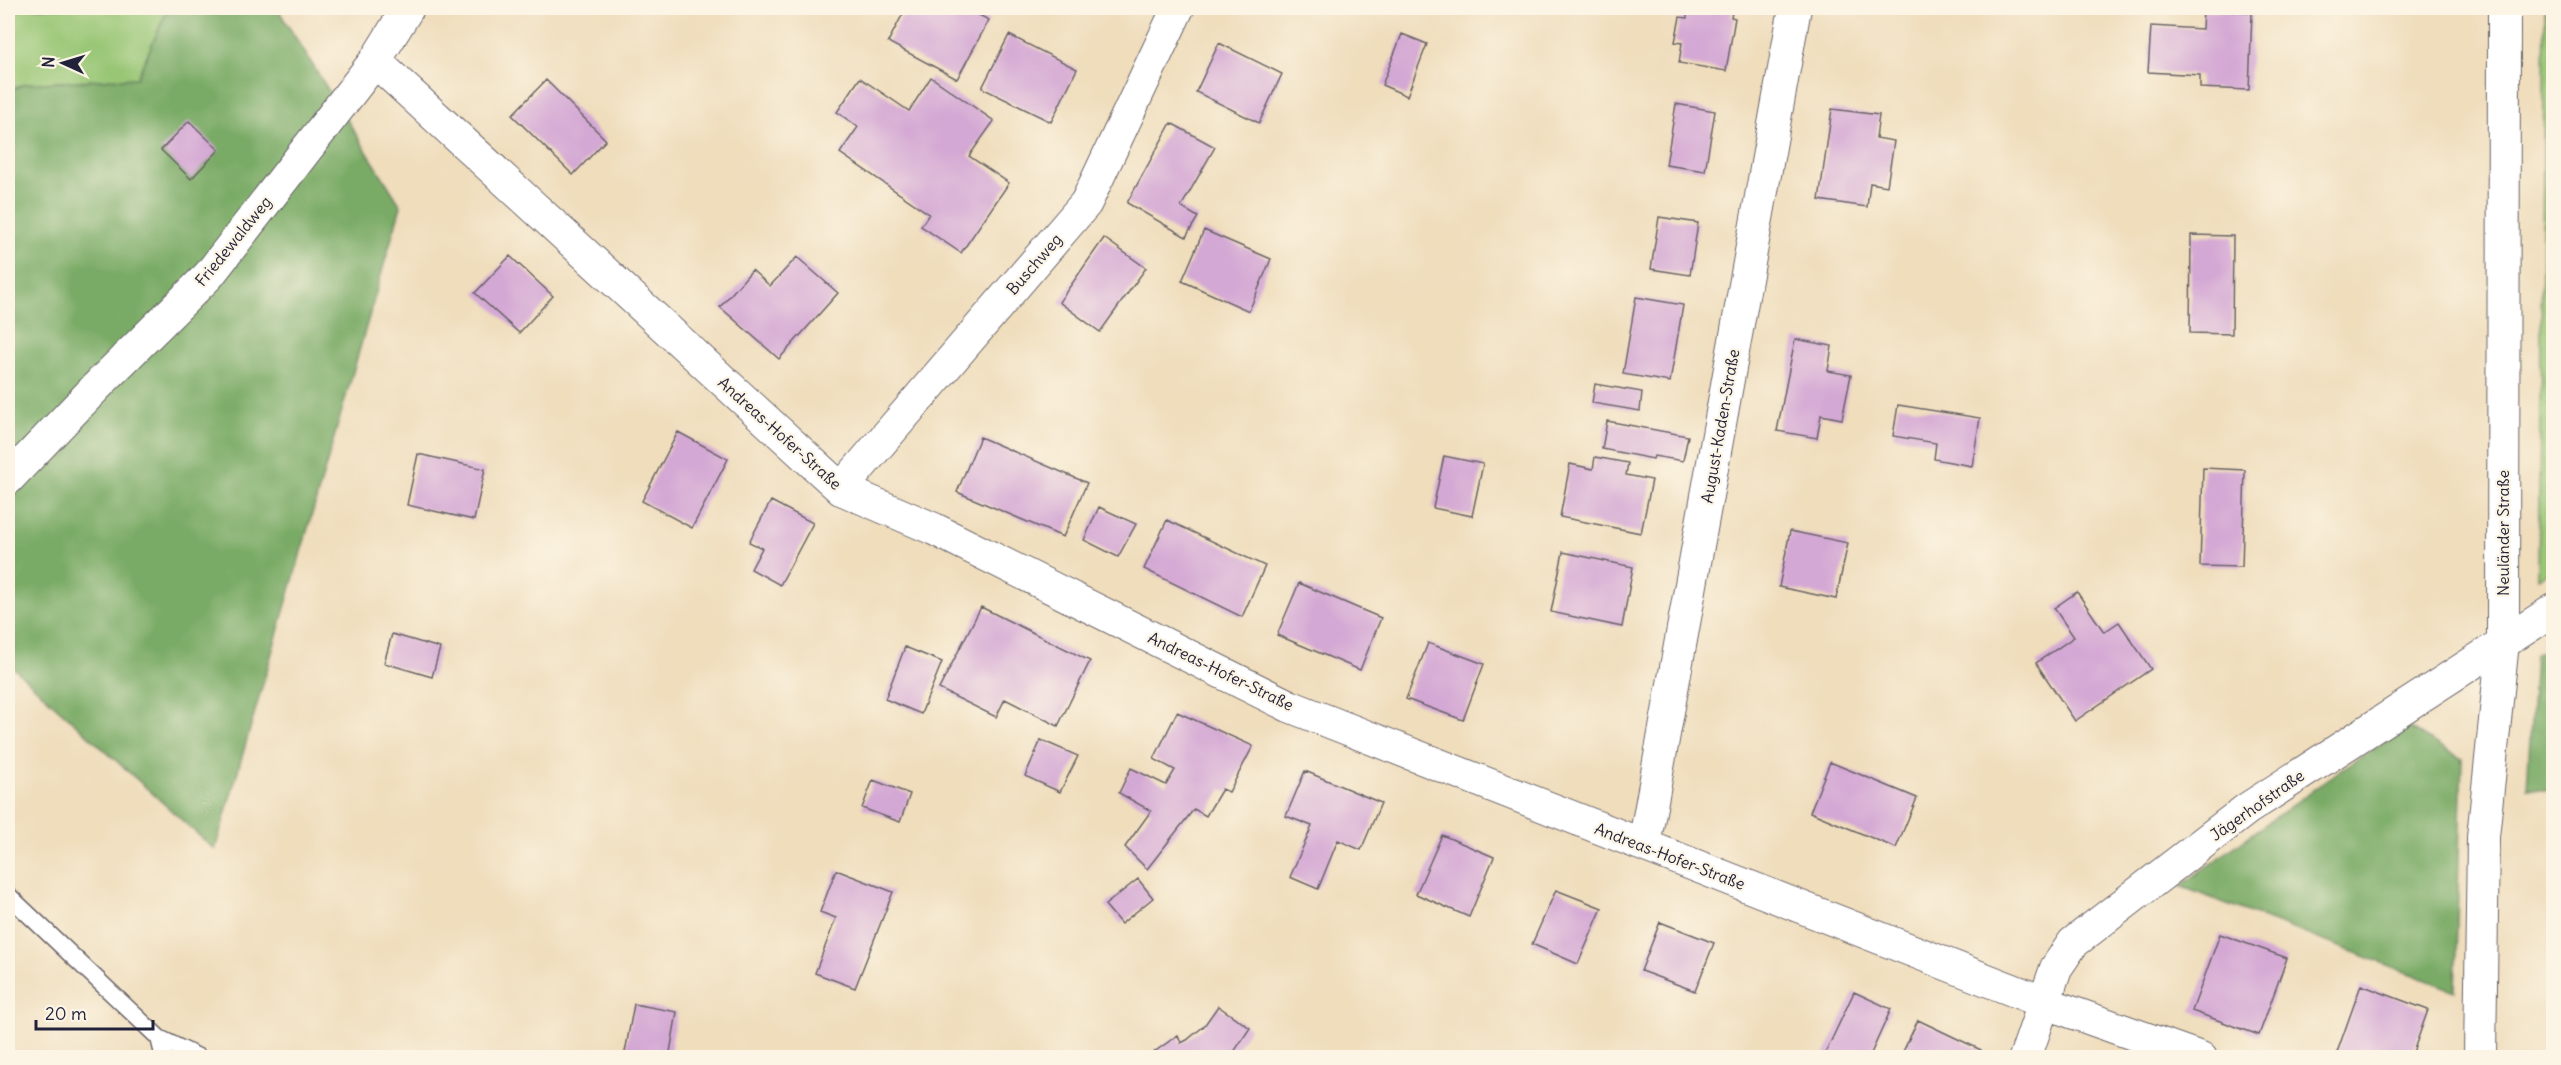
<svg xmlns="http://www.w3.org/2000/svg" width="2561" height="1065" font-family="Delius,sans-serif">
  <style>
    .green { fill: #98c675; stroke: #5d7458; stroke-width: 1.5 }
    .forest { fill: #7aab66; stroke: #4e6650; stroke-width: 1.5 }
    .building { fill: #d4a8d4 }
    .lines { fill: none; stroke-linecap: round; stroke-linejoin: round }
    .service-casing { stroke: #6a6368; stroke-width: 19 }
    .minor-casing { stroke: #6a6368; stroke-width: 34 }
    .service { stroke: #fff; stroke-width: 16 }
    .minor { stroke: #fff; stroke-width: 32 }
    .labels { text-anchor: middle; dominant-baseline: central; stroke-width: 4.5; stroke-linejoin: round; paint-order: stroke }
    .street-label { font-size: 16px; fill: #22223b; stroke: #fcf5e5 }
  </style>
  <rect width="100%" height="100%" fill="#fcf5e5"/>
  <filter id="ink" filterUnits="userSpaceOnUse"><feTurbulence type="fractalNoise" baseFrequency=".0167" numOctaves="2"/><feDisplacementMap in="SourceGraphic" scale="12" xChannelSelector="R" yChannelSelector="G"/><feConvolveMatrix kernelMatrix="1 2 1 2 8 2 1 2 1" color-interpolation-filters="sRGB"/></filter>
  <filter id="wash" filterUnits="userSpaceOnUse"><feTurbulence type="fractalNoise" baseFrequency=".008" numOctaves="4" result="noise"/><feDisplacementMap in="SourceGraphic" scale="24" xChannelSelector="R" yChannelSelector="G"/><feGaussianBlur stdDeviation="1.35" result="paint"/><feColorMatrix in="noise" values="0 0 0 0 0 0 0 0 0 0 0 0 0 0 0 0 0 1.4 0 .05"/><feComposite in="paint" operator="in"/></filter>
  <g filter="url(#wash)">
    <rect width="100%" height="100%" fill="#efddbc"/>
    <path class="green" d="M8,8H168L137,78L24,84L8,92Z
      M2545,8H2554V569L2538,578Z"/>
    <path class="forest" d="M168,8H277L401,206L215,850L8,663V92L24,84L137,78Z
      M2553,645V791L2527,788L2535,655Z
      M2408,727L2462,759L2455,991L2180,886L2342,769Z"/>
    <g id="blocks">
      <path class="building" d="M906,8H965L989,20L957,79L888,42Z
        M1688,8H1733L1731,17L1735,18L1726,71L1679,63L1682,43L1675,42L1680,17L1687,18Z
        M2203,10L2252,12L2249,90L2200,88V75L2148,72L2151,26L2202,29Z
        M1402,34L1427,44L1407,96L1382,85Z
        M1009,35L1077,69L1051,122L982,88Z
        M1219,43L1282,74L1259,123L1196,92Z
        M931,77L994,121L969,156L1009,183L961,253L921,226L929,214L840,153L858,127L837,112L860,78L909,111Z
        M546,80L606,140L573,175L512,115Z
        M1676,104L1715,111L1705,171L1666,165Z
        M1832,109L1879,115L1876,138L1894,141L1887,186L1870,183L1867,207L1819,200Z
        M189,121L219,150L191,179L161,150Z
        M1171,123L1215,147L1181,207L1198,217L1186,237L1127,203Z
        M1659,217L1698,223L1690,275L1651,269Z
        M1204,230L1271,259L1249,311L1182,281Z
        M2191,235L2233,236L2232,334L2190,333Z
        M1104,238L1146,268L1100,332L1059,302Z
        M510,256L553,296L519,333L475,293Z
        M797,257L838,293L779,359L720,307L752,270L770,286Z
        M1636,297L1683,305L1670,382L1623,374Z
        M1795,339L1832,346L1828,371L1851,375L1842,419L1821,415L1817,438L1777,431Z
        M1595,384L1642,392L1640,411L1592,403Z
        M1898,405L1980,418L1972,466L1934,459L1936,443L1893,436Z
        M1607,421L1688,436L1683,461L1654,456L1653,459L1602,449Z
        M678,432L728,459L692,528L642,501Z
        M980,437L1087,483L1063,537L957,492Z
        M418,454L485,469L474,520L407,505Z
        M1444,456L1483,464L1472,516L1433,508Z
        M1595,457L1628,463L1626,475L1652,480L1641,533L1560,517L1570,464L1593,469Z
        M2203,468L2245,470L2242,567L2200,566Z
        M771,501L813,523L780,585L751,569L762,548L749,542Z
        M1099,507L1136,524L1118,557L1084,540Z
        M1167,520L1265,566L1242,617L1144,569Z
        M1790,531L1848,543L1836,599L1779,587Z
        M1563,552L1633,567L1622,627L1551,612Z
        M1299,583L1381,618L1360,670L1277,635Z
        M2077,592L2104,632L2119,622L2151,669L2075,721L2036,663L2074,637L2054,608Z
        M981,607L1090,661L1058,726L1005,699L996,717L939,689Z
        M392,634L440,648L432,677L384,663Z
        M1428,643L1484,664L1463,720L1406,699Z
        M905,647L942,662L921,714L885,699Z
        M1177,712L1253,746L1229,792L1222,789L1206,816L1194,809L1147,869L1125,847L1151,811L1119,793L1131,768L1166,785L1175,770L1154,759Z
        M1041,740L1078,756L1060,792L1025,776Z
        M1830,762L1917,798L1896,848L1810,812Z
        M1305,771L1381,803L1361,850L1338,840L1318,889L1290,877L1312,826L1286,816Z
        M873,780L910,794L900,822L862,808Z
        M1442,835L1494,857L1469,917L1416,894Z
        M836,870L893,892L855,988L815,973L836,918L820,912Z
        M1138,879L1153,898L1121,924L1105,905Z
        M1556,890L1602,908L1578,964L1532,944Z
        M1660,922L1714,943L1695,991L1641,971Z
        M2220,934L2287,958L2259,1035L2192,1011Z
        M2361,985L2428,1010L2411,1058H2335Z
        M1854,992L1891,1009L1869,1058H1823Z
        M634,1004L677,1012L669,1058H624Z
        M1218,1006L1250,1028L1230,1058L1214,1054L1213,1058H1146L1178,1035L1181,1043L1187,1040L1204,1026Z
        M1918,1020L1981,1050L1978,1058H1900Z"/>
    </g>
  </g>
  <g filter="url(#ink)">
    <use href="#blocks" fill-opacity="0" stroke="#6a6368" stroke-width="1.5"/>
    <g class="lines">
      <defs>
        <path id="service" d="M8,895L159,1038L200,1058
          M159,1038L164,1058"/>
        <path id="minor" d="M375,61L841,489L934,529L1289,706L2043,1002L2201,1058
          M8,479L102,381L209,275L375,61L408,8
          M841,489L1086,203L1178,8
          M1644,845L1795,8
          M2025,1058L2056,968L2073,943L2247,809L2554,610
          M2480,1058L2483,837L2503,642L2504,8"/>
      </defs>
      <use href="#service" class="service-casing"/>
      <use href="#minor" class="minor-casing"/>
      <use href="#service" class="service"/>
      <use href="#minor" class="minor"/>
    </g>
  </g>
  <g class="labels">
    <g class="street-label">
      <text transform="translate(233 241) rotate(-51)">Friedewaldweg</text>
      <text transform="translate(1034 264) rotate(-49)">Buschweg</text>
      <text transform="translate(1720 426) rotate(-80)">August-Kaden-Straße</text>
      <text transform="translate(780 433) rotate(42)">Andreas-Hofer-Straße</text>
      <text transform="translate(2503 533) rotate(-90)">Neuländer Straße</text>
      <text transform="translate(1221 671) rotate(26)">Andreas-Hofer-Straße</text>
      <text transform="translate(2257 805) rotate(-35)">Jägerhofstraße</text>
      <text transform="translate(1670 856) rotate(21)">Andreas-Hofer-Straße</text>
    </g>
  </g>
  <rect width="2561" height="1065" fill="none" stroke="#fcf5e5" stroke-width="30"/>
  <g transform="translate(63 63) rotate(274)" stroke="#fcf5e5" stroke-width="4.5" paint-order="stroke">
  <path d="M0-4.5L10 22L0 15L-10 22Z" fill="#22223b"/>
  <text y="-9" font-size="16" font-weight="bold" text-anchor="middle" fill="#22223b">N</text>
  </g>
  <path d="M36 1020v9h117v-9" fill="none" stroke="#22223b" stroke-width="3"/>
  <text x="45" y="1020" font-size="18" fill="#22223b" stroke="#fcf5e5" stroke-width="4.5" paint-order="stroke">20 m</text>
</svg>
